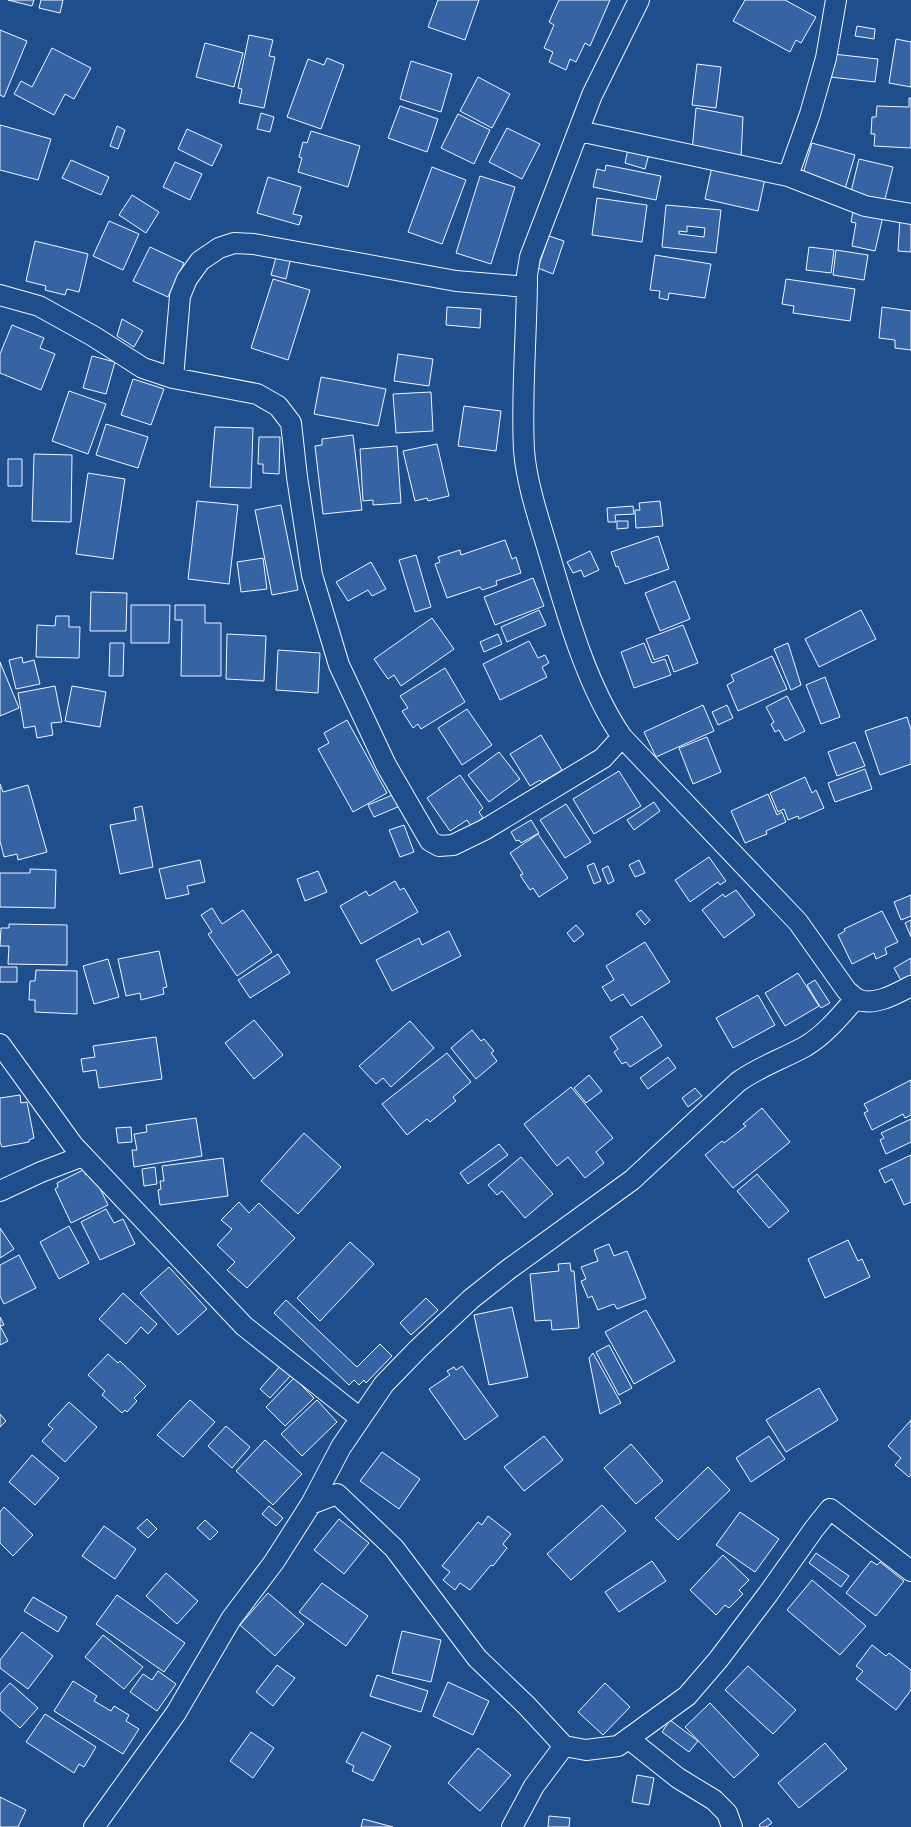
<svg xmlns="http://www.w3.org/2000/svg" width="911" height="1827" font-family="Raleway,sans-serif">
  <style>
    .building { fill: #3563a3; stroke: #f2f6ff; fill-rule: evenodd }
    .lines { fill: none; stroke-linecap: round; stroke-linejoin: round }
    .minor-casing { stroke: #f2f6ff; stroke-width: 22 }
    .minor { stroke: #1f4e8c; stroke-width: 20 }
  </style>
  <rect width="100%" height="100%" fill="#1f4e8c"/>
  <path class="building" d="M8,0H34L32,6Z
    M41,0H63L60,13L39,8Z
    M438,0H479L465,40L428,27Z
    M559,0H610L590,46L585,43L576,62L570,59L566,70L549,62L553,52L544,48L554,25L549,22Z
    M745,0H785L816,17L801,43L796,40L790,52L733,21Z
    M857,26L875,29L874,39L855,36Z
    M0,30L27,41L4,97L0,95Z
    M249,35L273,40L269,56L275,57L264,108L239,103L242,89L238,88Z
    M896,39L911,42V87L889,83Z
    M205,43L243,53L234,87L196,77Z
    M52,48L91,68L74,99L65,94L54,115L14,94L21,81L32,87Z
    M833,54L878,59L875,82L830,77Z
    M327,58L344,65L321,129L287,117L308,59L324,65Z
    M411,61L452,74L441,112L400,99Z
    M697,64L721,67L716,108L692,105Z
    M478,77L510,94L492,128L460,111Z
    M909,98H911V148L874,146L875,134H871L872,117H876L877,106L909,107Z
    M400,106L438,119L427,152L388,138Z
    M696,108L743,117L741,158L692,151Z
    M261,113L274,117L270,132L257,129Z
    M458,114L490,130L474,164L441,148Z
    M0,125L51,139L38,180L0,170Z
    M117,126L125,130L118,149L110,146Z
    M507,128L540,144L522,179L489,162Z
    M187,129L222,145L212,166L178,149Z
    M311,131L360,146L348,187L298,172L302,158L299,157L303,142L307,143Z
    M812,143L855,155L845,189L802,177Z
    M628,149L649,154L645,169L625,163Z
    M859,159L893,167L884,203L850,196Z
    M71,160L109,177L101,195L62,178Z
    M175,162L202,174L190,200L163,187Z
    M713,162L766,174L758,211L705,199Z
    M606,165L661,176L656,200L593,187L597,169L605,171Z
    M432,167L466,180L442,244L408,232Z
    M480,176L515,187L491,264L456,253Z
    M268,177L301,187L293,214L302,216L299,225L257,213Z
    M132,195L159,212L146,233L119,215Z
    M597,198L647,205L642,242L592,235Z
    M666,205L721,210L716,253L662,247ZM687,226L705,228L704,237L679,234V231L687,232Z
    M854,206L884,212L875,251L852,246L856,223L851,222Z
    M900,216H911V252L898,251Z
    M109,221L139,234L123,270L93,256Z
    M549,236L564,241L553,274L538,268Z
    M35,241L88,254L79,292L67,289L65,295L45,290L46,286L26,281Z
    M150,247L184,263L168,297L133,281Z
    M809,247L834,250L831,273L806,270Z
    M836,250L868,255L864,280L833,275Z
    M277,254L291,257L286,279L271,275Z
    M655,255L711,264L705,298L669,293L668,300L659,298L660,291L650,290Z
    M273,279L310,290L288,360L251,348Z
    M786,279L855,289L850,321L793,313L794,306L782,304Z
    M447,307L481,309L480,328L446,325Z
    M882,307L911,311V350L895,348V340L879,338Z
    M122,319L143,331L134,347L117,336Z
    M12,325L44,338L40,348L55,354L41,390L0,373V354Z
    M398,354L433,359L429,386L394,381Z
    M92,356L115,362L106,394L83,388Z
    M321,377L386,389L378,426L314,414Z
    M133,379L164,389L151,425L121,415Z
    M69,391L106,404L88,454L52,441Z
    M431,392L433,431L396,433L393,394Z
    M464,406L501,411L496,451L458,446Z
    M106,424L148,437L138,468L96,455Z
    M215,427L253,428L251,488L210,487Z
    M353,435L362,510L323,514L315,446L322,445V439Z
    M259,437H280L279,474L263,473V464H258Z
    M437,444L449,496L428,501L427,498L415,501L403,451Z
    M397,446L401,503L373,505V500L363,501L360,449Z
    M34,454L72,455L71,522L32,521Z
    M8,459H22V486H8Z
    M88,473L125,479L113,559L76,554Z
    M197,501L238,505L229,584L188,579Z
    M660,501L663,526L636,528L635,510H640L639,503Z
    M281,505L298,590L272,595L255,510Z
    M633,506L634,514L615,515L616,522H608L607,508Z
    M617,521H628V528L617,529Z
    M658,536L669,569L625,584L618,566L616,567L611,552Z
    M505,540L512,559L516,557L521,573L496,581L497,585L482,590L480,587L447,598L435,564L440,562L438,557L460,550L461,555Z
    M590,551L599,570L584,577L581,570L573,573L567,562Z
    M416,555L431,607L415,612L399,560Z
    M263,558L267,589L241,592L237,562Z
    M371,562L386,589L372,596L368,590L348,601L336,582Z
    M533,578L544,606L495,625L484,597Z
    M675,581L690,619L660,631L645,593Z
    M91,592L127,593L126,631H90Z
    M131,605H170L169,643H131Z
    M175,605H205V623H221V676H181L182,620H175Z
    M539,610L546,625L507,642L501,627Z
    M861,610L876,639L819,667L805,639Z
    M56,616H69V627H80L79,658L36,657L37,625L55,626Z
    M432,618L454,649L401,686L394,675L388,679L374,659Z
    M683,625L698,663L674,672L668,655L654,660L646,639Z
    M227,634L266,636L264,681L226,679Z
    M498,634L502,644L484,652L480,642Z
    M529,641L538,658L545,655L549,663L542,667L547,677L500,700L483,664Z
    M110,643H124L123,676H109Z
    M644,643L652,663L665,659L671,675L634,688L621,652Z
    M788,643L801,685L791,690L774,649Z
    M278,650L320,653L318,693L276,690Z
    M772,656L787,689L738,711L727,685L734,681L731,675Z
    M22,657L23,663L34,660L40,684L16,689L9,660Z
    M0,662L19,708L0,716Z
    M445,668L465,702L421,729L418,724L413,728L402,711L408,708L400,696Z
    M825,677L840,717L821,724L806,685Z
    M55,686L62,722L51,723L53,735L37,738L35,726L24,728L18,693Z
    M72,686L106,692L100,727L65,721Z
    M787,696L805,731L785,741L779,730L775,732L771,724L774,722L766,707Z
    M703,705L714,731L656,757L644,732Z
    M727,705L733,718L718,725L712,712Z
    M467,709L492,745L462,765L438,728Z
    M907,717L911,730V764L880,775L865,731Z
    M347,720L387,793L353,812L318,749L329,743L324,733Z
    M541,735L562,770L542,782L540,780L530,786L510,754Z
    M707,737L721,772L693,784L679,748Z
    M855,742L865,766L837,776L828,752Z
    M499,752L520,779L489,802L468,775Z
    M865,769L872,789L835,802L828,783Z
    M619,771L641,806L594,834L573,799Z
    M460,775L483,808L479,812L483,818L471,826L467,820L450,831L427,798Z
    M805,777L812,793L816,790L824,808L799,819L798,816L788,820L784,809L778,812L770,793Z
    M0,784L3,792L28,785L47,852L18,860L17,854L4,857L0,841Z
    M395,794L400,806L374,817L368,805Z
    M768,794L777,815L782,812L786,822L766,831L767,834L745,843L731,811Z
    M654,802L660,811L634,830L627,820Z
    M566,804L591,842L565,858L540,820Z
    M142,806L153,867L120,874L110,825L136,820L134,808Z
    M531,820L539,833L521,843L519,840L516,841L511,832Z
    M404,825L414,852L400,857L389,830Z
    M538,834L568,878L539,897L533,888L530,890L520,875L523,874L510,853Z
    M709,857L726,881L720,885L718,882L690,902L675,880Z
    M200,860L205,882L187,886L189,894L166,899L159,869Z
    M639,860L645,873L635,877L629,865Z
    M594,863L601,881L594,884L587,866Z
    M608,866L614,881L608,884L602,869Z
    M30,869L56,870L55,908L0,907V873H30Z
    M318,871L327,892L305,901L297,879Z
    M395,881L400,890L404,888L418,912L361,944L340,906L366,891L369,896Z
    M736,890L755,915L724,938L702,910L723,894L725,897Z
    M911,895V916L901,920L894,902Z
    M212,908L222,924L243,910L272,952L237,976L208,934L212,932L201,915Z
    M641,910L650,920L645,925L636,914Z
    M882,911L898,942L885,948L887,954L876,959L874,953L852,964L838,935L845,931L844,929Z
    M911,920V937L905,923Z
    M9,924L67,925V965L8,964L9,946H0L1,928H9Z
    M576,925L584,934L574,942L567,933Z
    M449,931L461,956L392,991L376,960L419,938L422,945Z
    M645,942L670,982L631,1006L623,994L611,1001L602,987L614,980L606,966Z
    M159,951L167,987L163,988L164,994L141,1000L140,993L126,996L118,959Z
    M278,954L290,973L250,998L238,980Z
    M911,958V980L903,984L894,968Z
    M108,959L119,997L94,1004L83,966Z
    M0,967H17V982H0Z
    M36,970L77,971V1014L35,1012V1000H29L30,981H35Z
    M798,973L819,1006L785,1026L765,993Z
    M815,980L830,1003L821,1008L807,985Z
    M758,995L775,1025L733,1048L716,1018Z
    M642,1016L662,1046L630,1067L626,1062L622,1064L614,1052L618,1049L610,1037Z
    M254,1020L283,1055L254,1079L225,1043Z
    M410,1021L434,1048L391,1087L383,1078L376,1084L359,1066Z
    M472,1030L481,1041L484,1039L494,1051L491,1053L497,1061L476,1079L451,1048Z
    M156,1037L162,1079L99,1088L96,1070L83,1072L81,1059L95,1057L93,1046Z
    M447,1053L471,1082L453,1097L456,1101L430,1122L427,1119L407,1135L382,1104Z
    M668,1057L676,1068L648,1089L640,1078Z
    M589,1075L602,1091L586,1103L574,1088Z
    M911,1080V1115L905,1118L903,1114L872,1130L864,1113L868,1111L864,1104Z
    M571,1087L613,1138L596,1152L604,1163L585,1178L568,1157L557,1166L524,1124Z
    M695,1088L702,1096L688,1107L682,1098Z
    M20,1095L21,1103L27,1102L34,1138L29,1140V1142L2,1147L0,1142V1098Z
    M762,1108L790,1142L733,1188L705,1155L722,1141L724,1143L746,1126L743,1124Z
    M196,1118L202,1156L134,1167L132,1150H137L134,1134L147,1132L146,1125Z
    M911,1119V1142L886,1154L880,1140L884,1138L881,1133Z
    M131,1127L132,1142L118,1143L116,1128Z
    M304,1133L341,1167L298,1214L261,1181Z
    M499,1144L508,1155L468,1184L460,1173Z
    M911,1155V1202L904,1205L892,1179L885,1183L879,1170Z
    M521,1157L553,1194L525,1218L502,1191L497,1195L488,1185Z
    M223,1158L228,1196L160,1205L158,1190L161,1189L160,1181H164L162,1166Z
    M155,1167L157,1184L144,1186L142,1169Z
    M83,1170L86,1175L92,1172L108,1205L71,1223L55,1189L58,1187L57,1183Z
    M757,1174L789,1211L769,1228L737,1191Z
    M239,1202L249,1213L259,1203L295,1238L247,1288L227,1270L235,1262L217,1245L232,1229L221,1220Z
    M106,1209L114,1223L123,1219L135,1244L100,1260L81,1222Z
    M69,1226L89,1263L59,1279L40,1242Z
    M0,1228L14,1249L0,1258Z
    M848,1240L858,1261L862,1259L870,1277L825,1298L808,1259Z
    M350,1242L374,1264L320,1321L297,1298Z
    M609,1244L614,1256L627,1251L646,1298L617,1309L614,1304L598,1310L592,1296L588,1298L581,1281L586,1279L581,1267L598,1261L594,1250Z
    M19,1255L36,1288L4,1304L0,1296V1265Z
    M570,1263L571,1271H574L579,1328L552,1330L551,1320L535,1321L530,1274L559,1271L558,1264Z
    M169,1267L207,1309L178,1335L140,1293Z
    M123,1293L157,1324L148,1334L141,1327L126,1344L99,1319Z
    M426,1298L438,1310L411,1335L400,1323Z
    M286,1300L357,1367L380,1344L392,1356L366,1383L364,1380L359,1385L354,1380L349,1385L274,1313Z
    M512,1307L528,1377L489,1385L474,1315Z
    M646,1310L675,1361L634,1384L605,1332Z
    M0,1317L4,1325L0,1326L8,1341L0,1345Z
    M609,1345L632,1388L619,1395L596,1352Z
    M593,1353L621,1403L600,1414L589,1358Z
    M108,1354L118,1363L120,1361L146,1386L134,1398L137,1401L127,1412L125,1410L122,1413L102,1395L105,1391L88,1375Z
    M282,1364L293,1373L270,1398L260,1389Z
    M462,1366L498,1416L465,1440L429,1389L450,1375L447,1371L454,1367L456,1370Z
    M294,1378L314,1398L285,1426L266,1407Z
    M819,1388L838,1420L786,1452L766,1420Z
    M190,1400L215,1422L183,1457L157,1435Z
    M317,1400L337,1422L302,1456L281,1434Z
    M69,1402L97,1427L65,1462L42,1441L53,1429L48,1425Z
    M0,1414L6,1421L0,1427Z
    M911,1420V1475L909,1477L895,1465L901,1458L888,1446Z
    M226,1426L250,1447L232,1468L208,1446Z
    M544,1436L563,1460L524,1491L504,1467Z
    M769,1436L785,1459L751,1482L736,1458Z
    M265,1440L302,1474L273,1505L236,1471Z
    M631,1444L663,1481L636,1504L604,1468Z
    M382,1452L420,1479L399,1509L360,1481Z
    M32,1455L59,1478L35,1505L9,1482Z
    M708,1467L730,1490L678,1540L655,1518Z
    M602,1505L626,1531L571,1580L547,1554Z
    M269,1506L283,1518L276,1526L262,1514Z
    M4,1507L33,1535L13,1556L0,1543V1512Z
    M740,1512L779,1539L755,1572L716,1545Z
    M488,1516L511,1534L503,1544L507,1548L493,1566L491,1565L470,1590L460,1583L455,1590L443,1580L450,1572L442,1566L478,1522L482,1525Z
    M147,1519L157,1529L148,1538L137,1528Z
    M339,1519L369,1543L344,1574L314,1550Z
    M205,1520L218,1532L210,1540L197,1528Z
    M104,1526L136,1549L115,1579L82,1556Z
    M816,1553L849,1576L841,1587L809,1563Z
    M723,1555L749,1580L739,1590L743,1594L729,1608L725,1605L716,1615L690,1590Z
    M652,1561L666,1581L619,1612L605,1592Z
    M871,1561L877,1565L880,1562L904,1581L876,1616L846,1593Z
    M166,1573L198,1601L177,1624L146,1596Z
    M812,1580L866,1626L840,1655L787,1610Z
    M322,1583L368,1616L346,1646L299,1612Z
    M268,1593L304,1624L275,1656L240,1625Z
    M117,1595L185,1643L164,1672L96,1624Z
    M33,1597L67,1617L58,1632L24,1611Z
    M402,1631L441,1640L431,1682L392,1673Z
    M22,1632L53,1656L28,1689L0,1668V1660Z
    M103,1635L143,1667L124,1689L85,1657Z
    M872,1645L886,1656L889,1653L911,1670V1690L896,1710L856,1679L863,1671L856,1666Z
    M277,1665L295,1678L273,1706L256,1692Z
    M748,1666L796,1710L773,1734L725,1690Z
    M158,1671L176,1684L157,1711L130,1692L143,1674L152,1680Z
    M377,1675L428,1691L421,1712L370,1696Z
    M73,1681L97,1696L94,1701L111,1711L114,1706L129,1715L126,1721L139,1729L123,1754L54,1711Z
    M448,1682L489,1701L473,1735L433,1716Z
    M10,1683L38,1708L20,1728L0,1710V1694Z
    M605,1683L630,1707L603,1735L578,1712Z
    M710,1703L759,1755L734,1778L685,1727Z
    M45,1714L96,1747L84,1767L79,1764L74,1773L26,1742Z
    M670,1720L698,1741L689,1752L662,1732Z
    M251,1732L274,1748L253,1778L230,1761Z
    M362,1732L391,1746L373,1781L352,1771L354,1766L346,1762Z
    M825,1743L847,1769L799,1808L778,1783Z
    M478,1748L511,1775L480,1811L448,1783Z
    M637,1775L654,1778L649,1805L632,1802Z
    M0,1797L26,1810L18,1827H0Z
    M549,1816L570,1818L569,1827H548Z
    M768,1818L772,1823L766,1827H760L759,1825Z
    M363,1819L393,1827H361Z"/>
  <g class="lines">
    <defs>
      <path id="minor" d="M639,0L592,95L530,257L527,275C527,333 521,392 524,450C526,481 539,520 548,550C566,611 586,685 622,737L798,922L847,991C850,993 853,997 857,999C873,1007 896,994 911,986
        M579,131L788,176L865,206L911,214
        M788,176L810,114L826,58L836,0
        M0,295L39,306L93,336L143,368L173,378L257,394L278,406L291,423L297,477L312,575L339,665L386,765L430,841L439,846L453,845L484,830L603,758L622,737
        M173,378L180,296L187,279L200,261L219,248L234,243L254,244L456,281L527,287
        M0,1044L73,1145L244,1326L360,1418
        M0,1191L41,1172L83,1156
        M311,1504L337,1494L394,1548L477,1658L527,1706L564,1746L586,1750L618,1746L687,1696L718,1660L768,1594L814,1529L830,1509L911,1571
        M629,1739L678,1778L714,1800L727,1813L732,1827
        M94,1827L176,1713L231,1619L274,1562L311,1504L341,1447L384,1384L418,1349L471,1299L509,1269L632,1180L738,1082C760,1066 783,1059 806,1046C826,1034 841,1015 856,998
        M512,1827L534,1786L564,1746"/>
    </defs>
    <use href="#minor" class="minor-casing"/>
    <use href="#minor" class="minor"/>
  </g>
</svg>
